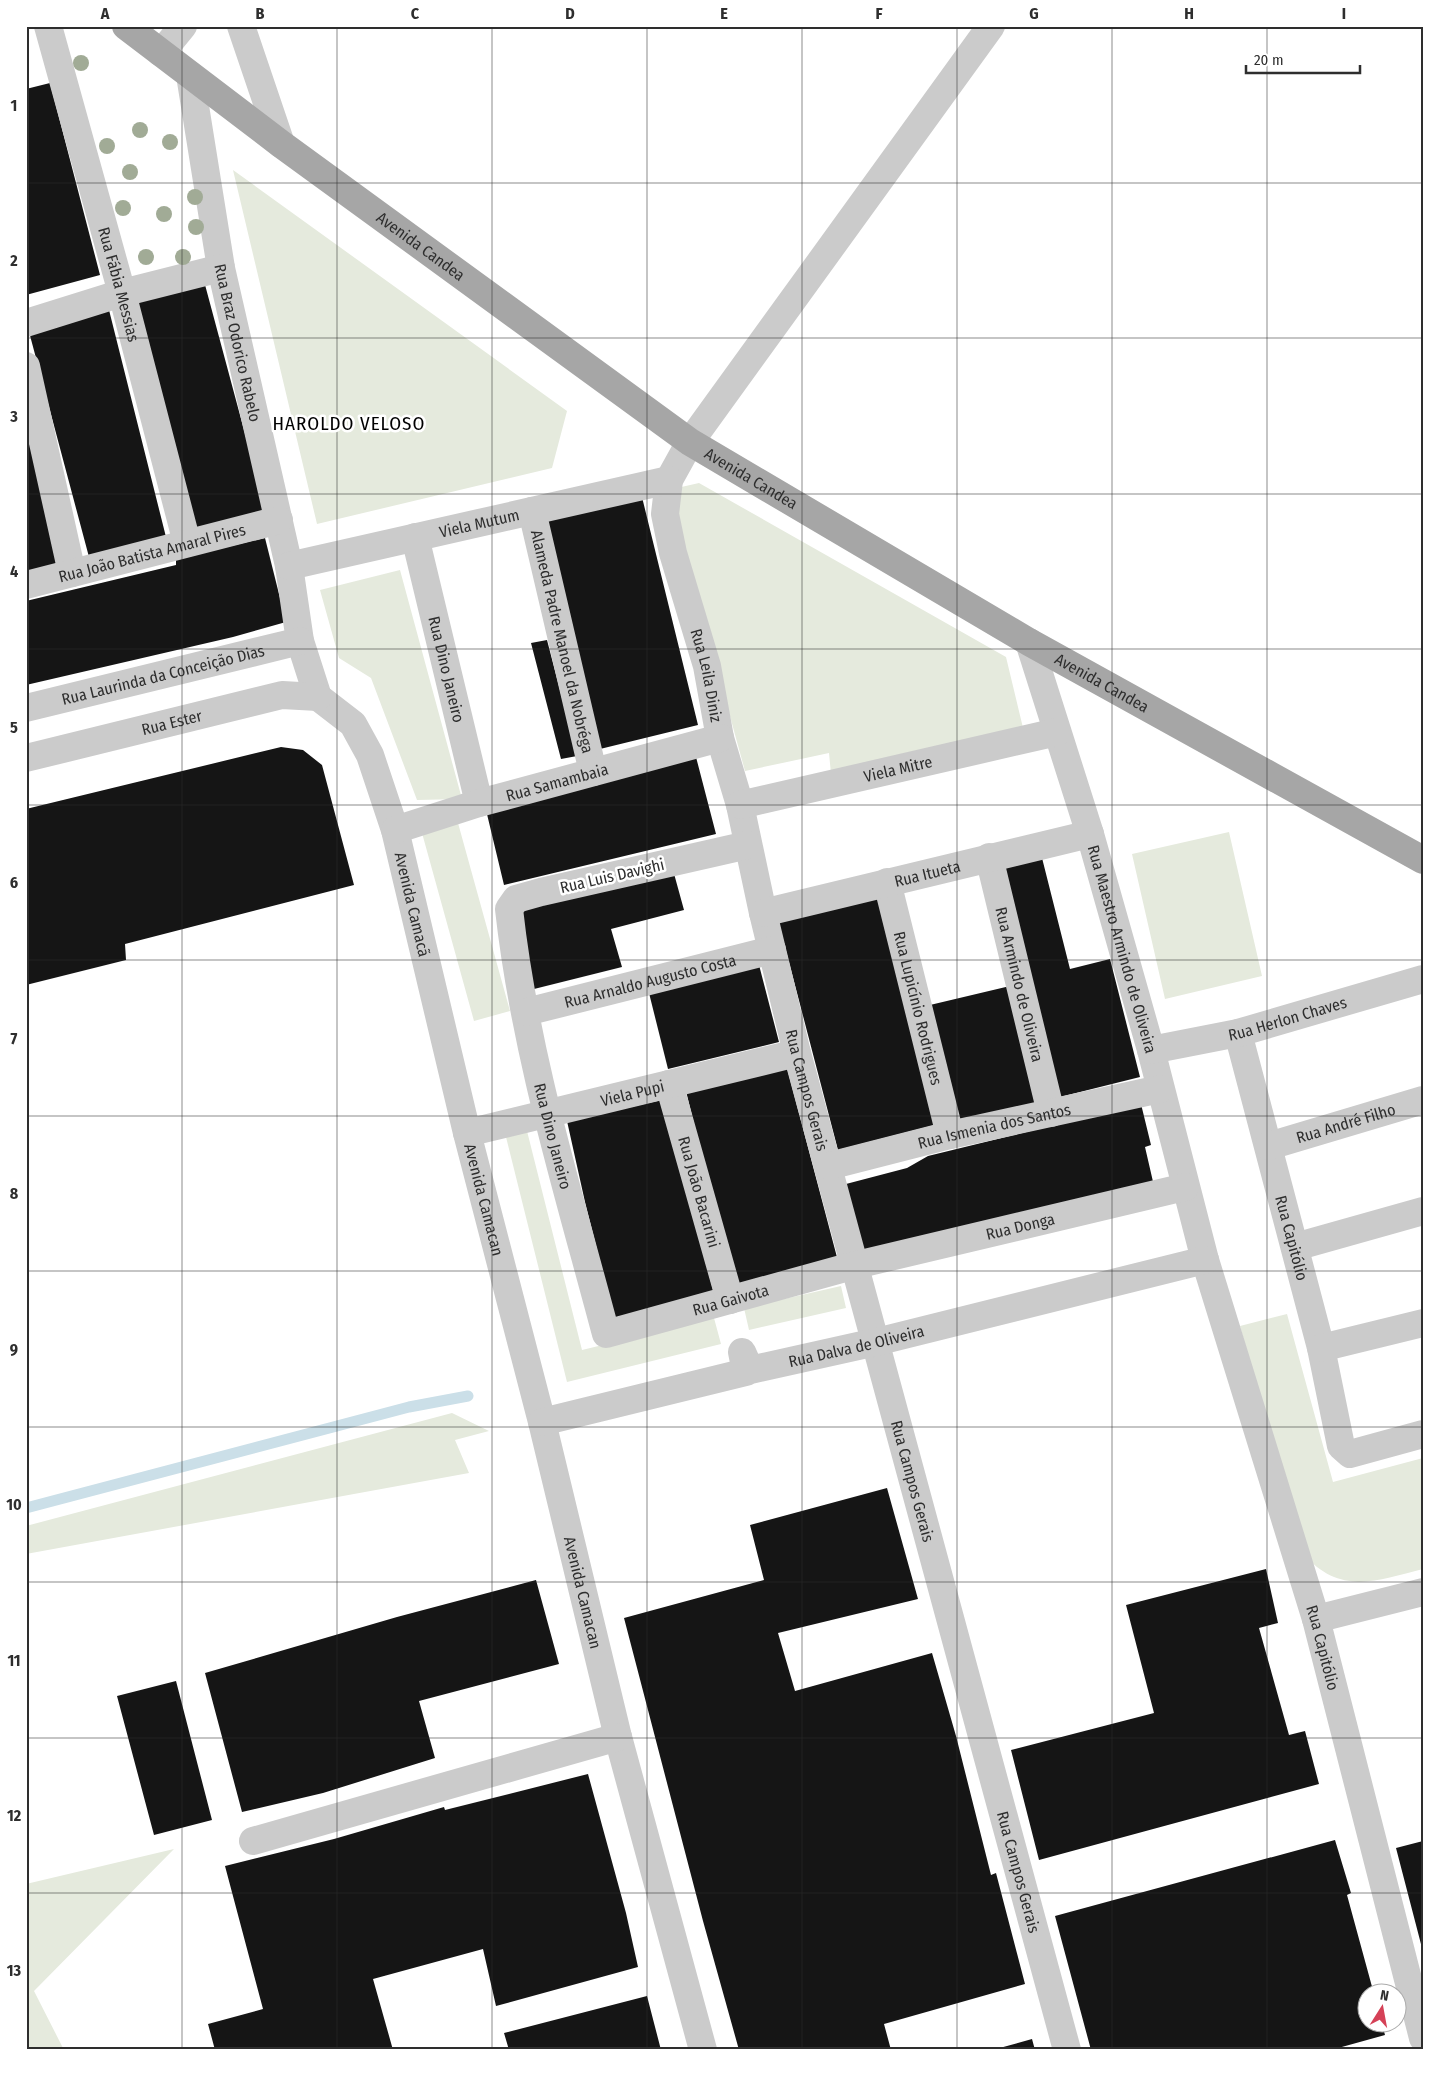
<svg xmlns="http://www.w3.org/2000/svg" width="1449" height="2076" font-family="'Fira Sans Condensed',sans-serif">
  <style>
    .green { fill: #e5eadd }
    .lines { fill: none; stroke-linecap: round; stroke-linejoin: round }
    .stream { stroke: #cbdfe8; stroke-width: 11 }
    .building { fill: #151515 }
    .minor { stroke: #cbcbcb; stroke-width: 28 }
    .major { stroke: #a6a6a6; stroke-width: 28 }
    .tree { fill: #a1ab96 }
    .grid { fill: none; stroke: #2e2e2e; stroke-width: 1; stroke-opacity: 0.55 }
    .labels { text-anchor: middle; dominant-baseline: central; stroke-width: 5; stroke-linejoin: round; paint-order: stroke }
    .street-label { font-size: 16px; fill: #2e2e2e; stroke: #fff }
    .quarter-label { font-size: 19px; letter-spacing: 1px; fill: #000; stroke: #fff }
    .neatline { fill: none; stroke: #2e2e2e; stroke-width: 2 }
    .grid-label { font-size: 16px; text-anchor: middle; font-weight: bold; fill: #2e2e2e }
  </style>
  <rect width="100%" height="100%" fill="#fff"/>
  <path class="green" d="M233,170L567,411L552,468L317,524Z
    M699,483L1006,657L1024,732L831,774L829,753L745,771L668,490Z
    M400,570L462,799L417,800L371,678L339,658L320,590Z
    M458,823L510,1011L474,1021L422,833Z
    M1229,832L1262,976L1165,999L1132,854Z
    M527,1131L582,1350L714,1318L721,1344L567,1382L506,1137Z
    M841,1286L846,1308L749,1330L744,1308Z
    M1287,1314L1333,1482L1423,1458V1569C1376,1581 1339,1596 1303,1553L1240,1326Z
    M452,1413L489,1431L455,1440L469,1473L26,1554V1526Z
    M174,1849L34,1991L64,2050H26V1884Z"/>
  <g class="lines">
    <path class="stream" d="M26,1508L409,1407L468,1396"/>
  </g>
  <path class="building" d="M50,83L100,275L26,295V89Z
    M204,281L266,512L189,531L129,299Z
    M108,306L166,537L89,557L28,328Z
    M26,409L62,563L26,573Z
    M641,493L698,725L600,749L542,516Z
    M265,538L286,622L233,637L26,685V601L176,565V559Z
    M547,640L577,756L561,759L531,643Z
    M281,747L303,750L322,765L354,885L125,944L126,960L26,985V809Z
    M696,757L716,834L504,885L486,810Z
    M1040,850L1070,969L1110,959L1140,1077L1060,1097L1001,859Z
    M673,870L684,910L611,929L622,967L534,989L515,910Z
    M879,892L935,1125L838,1150L778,920Z
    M758,961L779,1042L668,1069L648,989Z
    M1010,986L1039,1104L959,1124L930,1005Z
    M787,1068L838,1261L734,1288L686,1091Z
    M662,1100L715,1297L615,1321L585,1202L567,1121Z
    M1141,1104L1151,1145L1145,1147L1154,1186L866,1259L846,1184L907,1168L928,1156Z
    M887,1488L918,1599L778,1633L795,1691L932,1653L956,1736L991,1875L996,1873L1025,1984L884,2024L891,2050H739L703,1921L624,1618L764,1580L750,1525Z
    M1266,1569L1278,1623L1259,1628L1289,1735L1305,1731L1319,1784L1039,1860L1011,1750L1154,1713L1126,1605Z
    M536,1580L559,1664L419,1701L435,1758L323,1793L242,1812L205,1673L397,1617Z
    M176,1681L212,1820L154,1835L117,1696Z
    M588,1774L626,1913L638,1967L496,2006L483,1949L373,1979L393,2050H215L208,2024L263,2009L225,1866L334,1839L444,1807L445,1810Z
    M1335,1840L1351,1893L1347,1895L1374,1994H1366V2024H1382L1385,2035L1331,2050H1091L1055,1916Z
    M1423,1841V1948H1422L1396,1848Z
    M647,1996L661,2050H509L504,2033Z
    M1032,2039L1035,2050H997L996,2049Z"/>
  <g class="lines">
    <g class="minor">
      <path id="s1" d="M48,26L122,293L187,543"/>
      <path d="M241,26L281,144"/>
      <path id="s2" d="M991,26L690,442L669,480L665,514L673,553L707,666L720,738L740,805L763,913L797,1053L1067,2050"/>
      <path d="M161,53L183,26"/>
      <path id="s3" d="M190,75L221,268L289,566L300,641L318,697"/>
      <path d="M26,323L122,293L221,268"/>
      <path d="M26,366L72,573"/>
      <path id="s4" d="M532,511L593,772"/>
      <path id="s5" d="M415,537L479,803"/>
      <path id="s6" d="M289,566L669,480"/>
      <path id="s7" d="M26,585L279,520"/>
      <path id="s8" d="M1029,642L1090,834L1151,1050L1205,1260L1316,1619L1423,2038"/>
      <path id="s9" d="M318,697L353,724L370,755L395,830L467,1133L542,1422L618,1737L703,2050"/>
      <path id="s10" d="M26,708L300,641"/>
      <path id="s11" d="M26,758L282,695L318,697"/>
      <path id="s12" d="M740,805L1057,732"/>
      <path id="s13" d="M395,830L479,803L720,738"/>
      <path id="s14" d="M748,845L541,892L516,899L509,909C525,1054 569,1194 606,1334L856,1265L1185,1187"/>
      <path id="s15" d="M989,857L1051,1113"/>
      <path id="s16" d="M887,882L950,1135"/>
      <path id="s17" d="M763,913L1090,834"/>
      <path id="s18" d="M526,1012L772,950"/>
      <path id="s19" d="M1238,1033L1321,1348L1341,1446L1350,1454L1423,1434"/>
      <path id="s20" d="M1151,1050L1238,1033L1423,979"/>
      <path id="s21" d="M669,1084L730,1300"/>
      <path id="s22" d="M467,1133L797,1053"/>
      <path id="s23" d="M1269,1146L1423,1100"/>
      <path id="s24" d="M829,1166L950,1135L1160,1089"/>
      <path d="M1295,1247L1423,1211"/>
      <path d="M1321,1348L1423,1323"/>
      <path id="s25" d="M542,1422L746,1372L742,1352L750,1370L876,1342L1205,1260"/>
      <path d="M1316,1619L1423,1592"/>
      <path d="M253,1841L618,1737"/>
    </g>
    <path class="major" id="s26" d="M126,26L281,144L690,442L1029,642L1423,860"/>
  </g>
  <g class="tree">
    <circle cx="81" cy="63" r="8"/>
    <circle cx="140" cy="130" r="8"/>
    <circle cx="170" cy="142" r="8"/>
    <circle cx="107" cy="146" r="8"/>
    <circle cx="130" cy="172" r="8"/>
    <circle cx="195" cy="197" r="8"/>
    <circle cx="123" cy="208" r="8"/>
    <circle cx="164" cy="214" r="8"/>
    <circle cx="196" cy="227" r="8"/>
    <circle cx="146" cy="257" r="8"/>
    <circle cx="183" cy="257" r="8"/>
  </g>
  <path class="grid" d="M182,26V2050M337,26V2050M492,26V2050M647,26V2050M802,26V2050M957,26V2050M1112,26V2050M1267,26V2050M26,183H1423M26,338H1423M26,494H1423M26,649H1423M26,805H1423M26,960H1423M26,1116H1423M26,1271H1423M26,1427H1423M26,1582H1423M26,1738H1423M26,1893H1423"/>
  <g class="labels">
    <g class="street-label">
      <text stroke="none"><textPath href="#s26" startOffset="368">Avenida Candea</textPath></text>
      <text stroke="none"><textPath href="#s1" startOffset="268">Rua Fábia Messias</textPath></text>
      <text stroke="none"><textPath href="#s3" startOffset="272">Rua Braz Odorico Rabelo</textPath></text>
      <text stroke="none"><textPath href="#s26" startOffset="772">Avenida Candea</textPath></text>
      <text stroke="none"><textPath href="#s6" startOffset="195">Viela Mutum</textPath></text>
      <text stroke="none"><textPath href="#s7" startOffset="130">Rua João Batista Amaral Pires</textPath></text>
      <text stroke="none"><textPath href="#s4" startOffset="134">Alameda Padre Manoel da Nobréga</textPath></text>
      <text stroke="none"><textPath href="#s5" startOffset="136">Rua Dino Janeiro</textPath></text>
      <text stroke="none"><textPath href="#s10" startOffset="141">Rua Laurinda da Conceição Dias</textPath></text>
      <text stroke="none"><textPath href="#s2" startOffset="758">Rua Leila Diniz</textPath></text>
      <text stroke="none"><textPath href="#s26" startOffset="1178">Avenida Candea</textPath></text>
      <text stroke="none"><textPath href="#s11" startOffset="150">Rua Ester</textPath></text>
      <text stroke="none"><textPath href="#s12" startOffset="162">Viela Mitre</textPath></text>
      <text stroke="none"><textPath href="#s13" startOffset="169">Rua Samambaia</textPath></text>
      <text stroke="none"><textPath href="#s17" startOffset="169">Rua Itueta</textPath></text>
      <text transform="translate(612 876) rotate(-13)">Rua Luis Davighi</text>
      <text stroke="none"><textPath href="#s9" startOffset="235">Avenida Camacã</textPath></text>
      <text stroke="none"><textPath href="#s8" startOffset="321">Rua Maestro Armindo de Oliveira</textPath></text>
      <text stroke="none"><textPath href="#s18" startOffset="128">Rua Arnaldo Augusto Costa</textPath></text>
      <text stroke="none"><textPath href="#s15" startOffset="131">Rua Armindo de Oliveira</textPath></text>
      <text stroke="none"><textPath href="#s16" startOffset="130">Rua Lupicínio Rodrigues</textPath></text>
      <text stroke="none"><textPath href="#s20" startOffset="140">Rua Herlon Chaves</textPath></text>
      <text stroke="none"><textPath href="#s2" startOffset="1185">Rua Campos Gerais</textPath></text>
      <text stroke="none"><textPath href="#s22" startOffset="170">Viela Pupi</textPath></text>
      <text stroke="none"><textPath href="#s23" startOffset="80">Rua André Filho</textPath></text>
      <text stroke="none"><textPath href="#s24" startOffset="170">Rua Ismenia dos Santos</textPath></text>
      <text stroke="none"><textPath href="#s14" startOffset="482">Rua Dino Janeiro</textPath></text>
      <text stroke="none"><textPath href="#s21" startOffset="112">Rua João Bacarini</textPath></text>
      <text stroke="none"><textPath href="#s9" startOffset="539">Avenida Camacan</textPath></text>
      <text stroke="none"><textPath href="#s14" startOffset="1115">Rua Donga</textPath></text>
      <text stroke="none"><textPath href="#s19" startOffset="212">Rua Capitólio</textPath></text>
      <text stroke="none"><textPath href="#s14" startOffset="816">Rua Gaivota</textPath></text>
      <text stroke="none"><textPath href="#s25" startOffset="359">Rua Dalva de Oliveira</textPath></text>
      <text stroke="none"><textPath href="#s2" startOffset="1590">Rua Campos Gerais</textPath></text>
      <text stroke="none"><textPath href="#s9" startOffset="944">Avenida Camacan</textPath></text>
      <text stroke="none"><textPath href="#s8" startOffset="1048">Rua Capitólio</textPath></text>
      <text stroke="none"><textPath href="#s2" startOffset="1995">Rua Campos Gerais</textPath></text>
    </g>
    <g class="quarter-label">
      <text x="349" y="423">HAROLDO VELOSO</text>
    </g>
  </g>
  <rect width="1449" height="2076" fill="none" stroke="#ffffff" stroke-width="55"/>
  <g transform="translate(1382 2008) rotate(11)"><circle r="24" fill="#ffffff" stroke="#ababab"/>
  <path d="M0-4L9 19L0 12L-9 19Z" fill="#d54157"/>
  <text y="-8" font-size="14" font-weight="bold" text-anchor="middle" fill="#2e2e2e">N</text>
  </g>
  <path d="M1246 65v8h114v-8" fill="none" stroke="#2e2e2e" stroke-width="2.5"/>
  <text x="1254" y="65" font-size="15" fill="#2e2e2e" stroke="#ffffff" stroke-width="4" paint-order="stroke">20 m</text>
  <rect x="28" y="28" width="1394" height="2020" class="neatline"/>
  <g class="grid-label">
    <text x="105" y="19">A</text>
    <text x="260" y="19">B</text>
    <text x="415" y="19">C</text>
    <text x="570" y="19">D</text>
    <text x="724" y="19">E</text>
    <text x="879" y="19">F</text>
    <text x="1034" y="19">G</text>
    <text x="1189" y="19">H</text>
    <text x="1344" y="19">I</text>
    <text x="14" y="111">1</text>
    <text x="14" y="266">2</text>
    <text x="14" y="422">3</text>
    <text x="14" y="577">4</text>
    <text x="14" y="733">5</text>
    <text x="14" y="888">6</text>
    <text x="14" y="1044">7</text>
    <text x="14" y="1199">8</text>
    <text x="14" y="1355">9</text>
    <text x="14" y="1510">10</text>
    <text x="14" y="1666">11</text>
    <text x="14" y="1821">12</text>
    <text x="14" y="1976">13</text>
  </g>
</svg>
